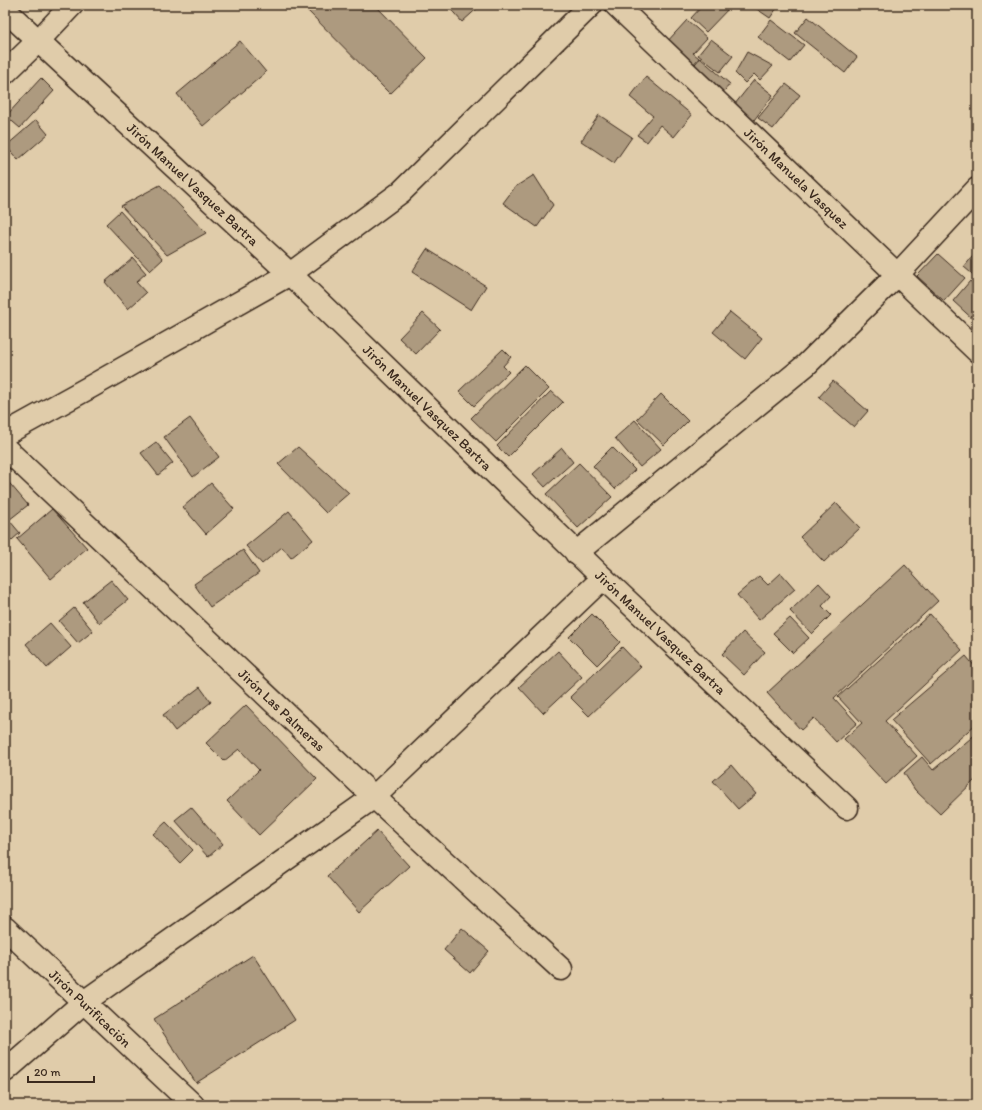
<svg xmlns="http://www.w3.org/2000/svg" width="982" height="1110" font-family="Itim,sans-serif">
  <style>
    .building { fill: #ad9a7f; stroke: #3b2a1e }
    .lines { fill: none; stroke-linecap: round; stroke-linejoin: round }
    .minor-casing { stroke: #3b2a1e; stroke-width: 25 }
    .highway-casing { stroke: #3b2a1e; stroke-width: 25 }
    .minor { stroke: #e0ccaa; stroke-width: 22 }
    .highway { stroke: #e0ccaa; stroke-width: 22 }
    .labels { text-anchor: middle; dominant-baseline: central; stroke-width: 4; stroke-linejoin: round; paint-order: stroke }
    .street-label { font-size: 14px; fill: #3b2a1e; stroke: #e0ccaa }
  </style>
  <rect width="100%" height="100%" fill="#e0ccaa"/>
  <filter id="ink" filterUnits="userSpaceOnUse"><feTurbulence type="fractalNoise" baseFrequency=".025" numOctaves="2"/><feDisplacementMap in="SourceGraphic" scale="8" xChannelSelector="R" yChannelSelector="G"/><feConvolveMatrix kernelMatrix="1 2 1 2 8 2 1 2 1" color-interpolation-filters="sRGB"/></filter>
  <g filter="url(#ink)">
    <path class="building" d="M302,5H375L427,58L390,94Z
      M447,5H481L462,22Z
      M703,5H732L706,32L691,18Z
      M751,5H779L770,18Z
      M808,17L857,57L845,73L795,33Z
      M687,20L707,38L693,53L699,58L691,67L665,44Z
      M771,20L804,45L790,62L758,37Z
      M711,39L733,56L720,72L698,55Z
      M240,41L266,72L203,126L177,94Z
      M747,52L773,66L760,80L754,74L745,83L735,73Z
      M700,58L730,84L721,95L691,69Z
      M646,77L692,115L674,137L660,125L647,142L637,135L653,116L630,97Z
      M41,78L54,91L20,128L6,116Z
      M754,80L773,95L751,124L731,109Z
      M786,84L800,95L773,129L758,118Z
      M599,115L632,137L614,163L581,141Z
      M36,120L48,134L18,160L6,146Z
      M534,175L553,205L537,227L503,203L515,187Z
      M160,185L206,233L167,255L121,206Z
      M120,211L163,259L150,271L106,224Z
      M427,249L486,286L471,310L412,272Z
      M977,251V278L964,267Z
      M938,254L965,278L944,301L917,276Z
      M133,258L146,273L136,282L146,293L128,309L105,282Z
      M970,281L977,287V323L953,301Z
      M730,312L762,338L745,359L713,332Z
      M423,313L440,329L416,354L399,338Z
      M503,349L511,357L503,366L509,372L474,406L459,391Z
      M525,365L549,389L496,442L471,418Z
      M833,381L868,411L854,427L819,397Z
      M551,391L563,402L508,457L497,446Z
      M661,394L688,421L664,445L637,419Z
      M190,418L219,457L193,477L164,437Z
      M635,420L661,449L640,467L615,438Z
      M156,442L173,463L158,475L141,453Z
      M298,447L349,493L326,513L278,464Z
      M612,447L635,470L615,489L593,466Z
      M562,448L573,462L545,487L533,474Z
      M579,463L612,497L578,528L546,494Z
      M5,478L28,505L9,520L20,533L5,546Z
      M211,483L234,509L206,534L183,507Z
      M836,503L860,528L824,562L800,537Z
      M52,509L87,548L51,579L17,539Z
      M289,511L313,540L291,558L282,547L262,564L246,546Z
      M243,550L259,573L210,607L194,584Z
      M905,565L938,601L834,698L857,723L836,742L814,718L801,730L767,693Z
      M781,573L795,589L759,620L737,595L759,576L768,585Z
      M111,580L128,600L99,623L83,602Z
      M819,583L831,596L822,606L831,615L812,634L790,611Z
      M74,608L93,631L78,643L59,621Z
      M592,614L620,642L597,665L569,637Z
      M930,614L962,650L885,721L917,756L886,784L844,739L862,723L838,697Z
      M790,618L809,638L793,653L773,633Z
      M50,623L71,647L47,668L26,644Z
      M743,632L765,652L744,675L722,654Z
      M622,647L641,667L589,716L570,697Z
      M558,651L582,677L543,713L519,687Z
      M966,656L977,669V723L931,764L891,720Z
      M200,687L211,702L175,731L163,715Z
      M246,705L317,779L259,835L227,801L259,770L239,749L224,761L206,743Z
      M977,733V778L940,814L915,790L904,773L922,757L933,770Z
      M731,765L756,794L738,809L713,781Z
      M191,807L223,844L208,857L175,820Z
      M166,822L193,850L180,863L153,834Z
      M377,831L409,866L359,912L327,876Z
      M462,928L489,951L470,973L444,950Z
      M253,955L295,1020L196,1083L154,1019Z"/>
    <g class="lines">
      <defs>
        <g id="minor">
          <path id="s1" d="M616,5L977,351"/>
          <path id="s2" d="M5,10L290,274L603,578L847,808"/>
          <path d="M5,73L38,41L72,5"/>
          <path id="s3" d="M5,448L374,797L561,969"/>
          <path d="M576,553L806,365L897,275L977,189"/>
          <path id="s4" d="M5,928L193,1105"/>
          <path d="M5,1071L84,1002L374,797L603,578"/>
        </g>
        <path id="highway" d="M5,434L92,386L290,274L401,192L591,5"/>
      </defs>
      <use href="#minor" class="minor-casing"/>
      <use href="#highway" class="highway-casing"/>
      <use href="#minor" class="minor"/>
      <use href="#highway" class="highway"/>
    </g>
  </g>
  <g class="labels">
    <g class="street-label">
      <text stroke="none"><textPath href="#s1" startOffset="250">Jirón Manuela Vasquez</textPath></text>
      <text stroke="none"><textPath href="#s2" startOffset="256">Jirón Manuel Vasquez Bartra</textPath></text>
      <text stroke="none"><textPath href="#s2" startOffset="580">Jirón Manuel Vasquez Bartra</textPath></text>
      <text stroke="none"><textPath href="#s2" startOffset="904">Jirón Manuel Vasquez Bartra</textPath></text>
      <text stroke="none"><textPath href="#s3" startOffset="381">Jirón Las Palmeras</textPath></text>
      <text stroke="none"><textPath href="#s4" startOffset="117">Jirón Purificación</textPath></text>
    </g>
  </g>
  <rect width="982" height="1110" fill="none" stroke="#e0ccaa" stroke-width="20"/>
  <rect x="10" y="10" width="962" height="1090" fill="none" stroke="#3b2a1e" stroke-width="1.5" filter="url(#ink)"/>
  <path d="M28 1076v6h66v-6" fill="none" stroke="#3b2a1e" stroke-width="2"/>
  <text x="34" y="1076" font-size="12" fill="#3b2a1e" stroke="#e0ccaa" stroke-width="3" paint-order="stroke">20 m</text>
</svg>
